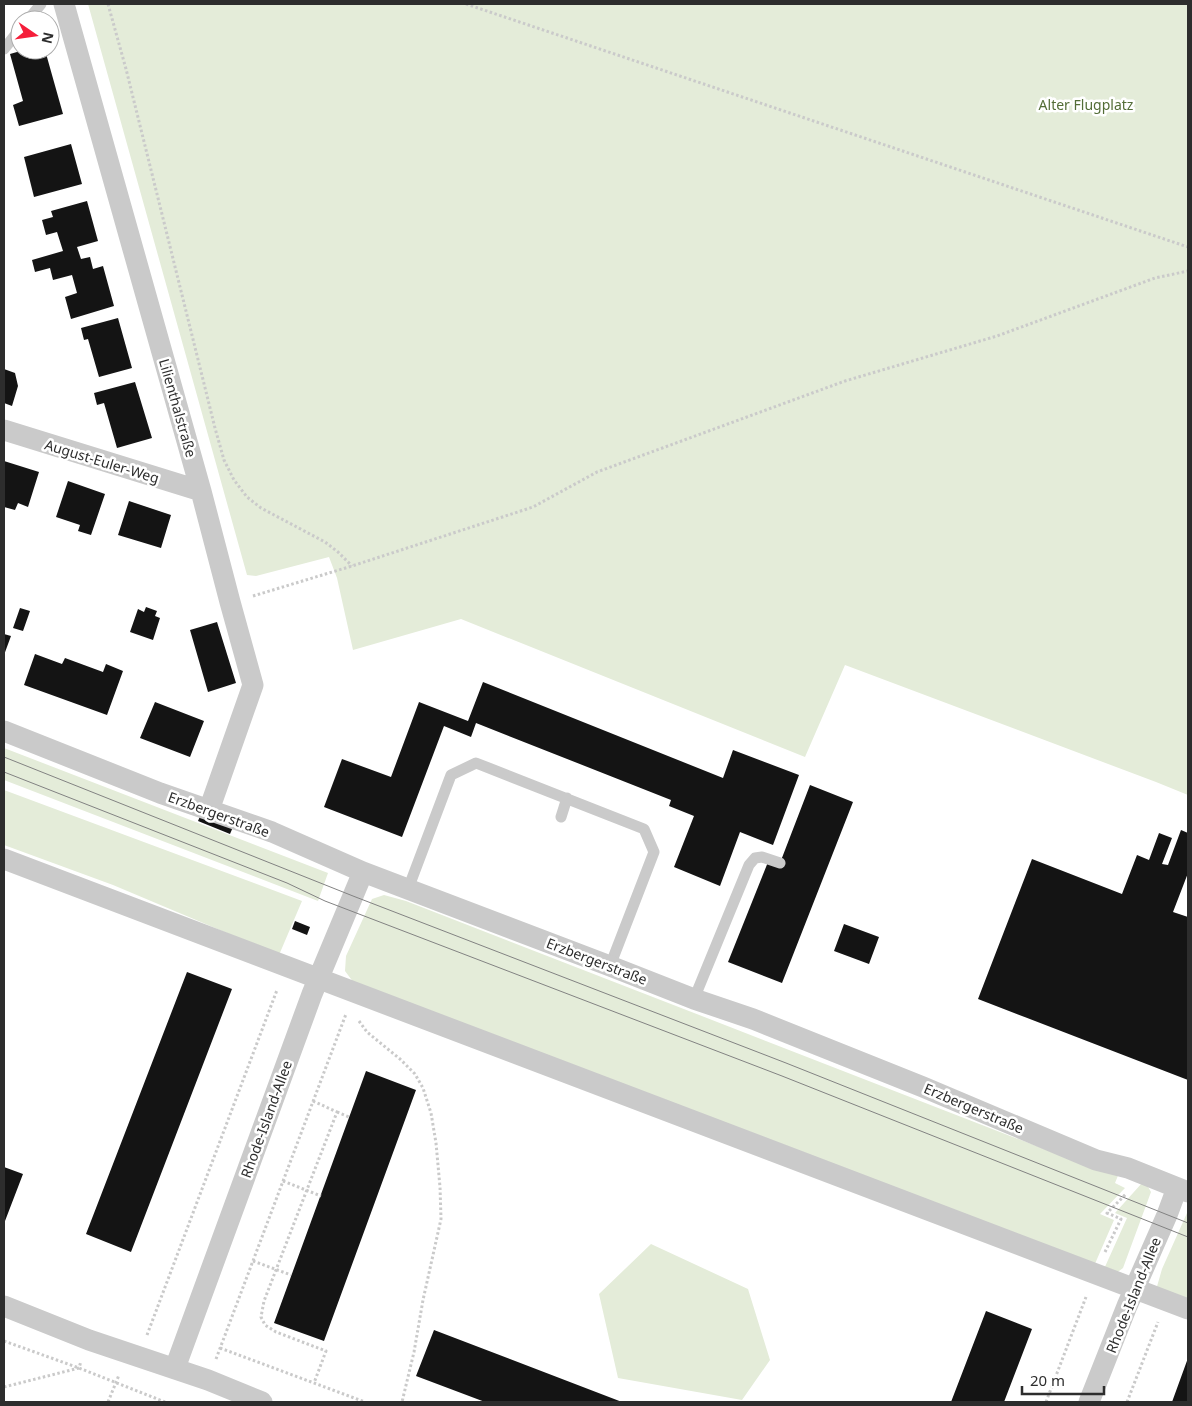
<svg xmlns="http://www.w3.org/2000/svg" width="1192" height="1406" font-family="'Noto Sans',sans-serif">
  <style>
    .green { fill: #e4ecd9 }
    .building { fill: #141414 }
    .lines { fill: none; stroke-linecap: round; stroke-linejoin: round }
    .path { stroke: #cacaca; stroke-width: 3; stroke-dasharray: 2.5 2.5; stroke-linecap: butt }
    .lane { stroke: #cacaca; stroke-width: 11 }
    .street { stroke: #cacaca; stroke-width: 21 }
    .tram { stroke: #828282; stroke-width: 1 }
    .labels { text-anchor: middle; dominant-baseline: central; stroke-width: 5; stroke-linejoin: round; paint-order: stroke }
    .park-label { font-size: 14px; fill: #536d37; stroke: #fff }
    .street-label { font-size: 14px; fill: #2d2d2d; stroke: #fff }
  </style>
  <rect width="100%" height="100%" fill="#fff"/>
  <path class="green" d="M88,4H1188V795L1156,782L845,665L805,757L461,619L353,650L337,578L329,557L256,576L247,575Z
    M4,748L328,873L318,901L4,780Z
    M4,790L302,901L279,955L113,885L4,845Z
    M384,895L406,901L1098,1170L1119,1173L1115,1183L1125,1188L1100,1214L1114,1220L1094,1266L354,983L345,971L346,956L372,899Z
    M1142,1183L1147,1185L1151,1192L1123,1268L1115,1274L1104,1269L1127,1218L1115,1213Z
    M1187,1213H1188V1302L1156,1290L1162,1269Z
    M651,1244L748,1289L770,1360L742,1400L618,1378L599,1294Z"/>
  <path class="building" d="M24,50H45L63,114L19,126L13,105L23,101L10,54Z
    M71,144L82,184L34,197L24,157Z
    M87,201L98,241L77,247L81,259L90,257L93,269L103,266L114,306L71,319L65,297L77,293L72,275L53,280L50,268L35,272L32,260L63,251L57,232L46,235L42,220L53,217L51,211Z
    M118,318L132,368L99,377L88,339L84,340L81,328Z
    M4,369L15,373L18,386L12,406L4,403Z
    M135,382L152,438L117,448L104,403L97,405L94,393Z
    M4,461L39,472L28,507L18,503L15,510L4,507Z
    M68,481L105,494L91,535L78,531L80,525L56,517Z
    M129,501L171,515L161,548L118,535Z
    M146,607L157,611L155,616L160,618L153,640L130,632L138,609L144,612Z
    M20,608L30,611L23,631L13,628Z
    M217,622L236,683L208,692L190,630Z
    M4,634L11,636L4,655Z
    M35,654L62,664L65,658L103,672L106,664L123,671L107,715L24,685Z
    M483,682L723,778L733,750L799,775L773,845L740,832L720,886L674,867L694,816L669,806L671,800L476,723L471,737L444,726L402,837L324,807L342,759L391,777L419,702L468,721Z
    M155,702L204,721L190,757L140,738Z
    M810,785L853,802L782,983L728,962L768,862L780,863Z
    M201,814L233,827L230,834L198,821Z
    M1181,830L1188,833V873L1173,912L1188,917V1080L978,999L1032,859L1122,894L1137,855L1149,860L1159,833L1172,838L1162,864L1168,865Z
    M295,921L310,927L307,935L292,929Z
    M844,924L879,937L869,964L834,951Z
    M187,972L232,989L131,1252L86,1234Z
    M366,1071L416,1090L324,1341L274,1323Z
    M4,1167L23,1174L5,1221H4Z
    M986,1311L1032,1329L1004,1402H951Z
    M434,1330L622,1402H485L416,1376Z
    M1188,1358V1402H1172Z"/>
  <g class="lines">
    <path class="path" d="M108,4L126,69L215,428L224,460L234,480L247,497L261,508L325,542L338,552L352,566
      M466,4L1188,247
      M253,596L352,566L533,507L597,472L845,381L997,336L1155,278L1188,271
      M359,1021L367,1032L400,1059L415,1074L423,1088L431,1113L436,1143L440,1187L441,1219L423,1300L414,1352L402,1402
      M313,1101L337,1112L264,1301L261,1317L265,1325L276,1332L326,1351L314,1383
      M337,1112L349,1117
      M283,1181L321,1196
      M1105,1252L1121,1219L1107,1213L1126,1194
      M253,1261L291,1275
      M147,1335L277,990
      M4,1341L79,1368L165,1402
      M220,1348L365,1402
      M216,1359L346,1014
      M4,1387L79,1368L81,1361
      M108,1402L119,1375
      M1046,1402L1086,1297
      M1127,1402L1158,1322"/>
    <path class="lane" d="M28,20L41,4
      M4,49L20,29
      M561,817L567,798
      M408,889L451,775L476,763L644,829L654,852L610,966
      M694,999L749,865L755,858L762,857L780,863"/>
    <path class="street" d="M64,4L201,491L230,602L253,685L209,810
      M4,430L201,491
      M4,731L160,793L272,832L363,872L610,966L694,999L753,1019L923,1087L1096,1160L1128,1168L1188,1192
      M4,859L1188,1309
      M4,1306L89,1340L208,1380L262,1402
      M175,1368L312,994L363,872
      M1089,1402L1127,1306L1167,1215L1177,1188"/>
    <path class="tram" d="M4,757L353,896L786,1063L1188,1223
      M4,772L287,883L325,901L782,1076L1188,1237"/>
  </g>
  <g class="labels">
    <g class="park-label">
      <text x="1086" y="104">Alter Flugplatz</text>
    </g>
    <g class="street-label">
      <text transform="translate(178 408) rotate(74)">Lilienthalstraße</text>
      <text transform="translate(102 461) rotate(17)">August-Euler-Weg</text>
      <text transform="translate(219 814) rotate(20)">Erzbergerstraße</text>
      <text transform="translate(597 961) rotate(21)">Erzbergerstraße</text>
      <text transform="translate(974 1108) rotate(23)">Erzbergerstraße</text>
      <text transform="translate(266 1119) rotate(-70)">Rhode-Island-Allee</text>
      <text transform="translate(1133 1295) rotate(-68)">Rhode-Island-Allee</text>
    </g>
  </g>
  <rect width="1192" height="1406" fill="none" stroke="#2d2d2d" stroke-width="10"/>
  <g transform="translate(35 35) rotate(103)"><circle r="24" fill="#ffffff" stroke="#ababab"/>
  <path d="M0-4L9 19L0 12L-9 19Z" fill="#f51e3a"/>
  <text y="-8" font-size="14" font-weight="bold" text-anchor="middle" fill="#2d2d2d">N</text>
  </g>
  <path d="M1022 1386v8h82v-8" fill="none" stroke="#2d2d2d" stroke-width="2.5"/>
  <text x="1030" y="1386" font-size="15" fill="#2d2d2d" stroke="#ffffff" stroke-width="4" paint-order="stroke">20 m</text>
</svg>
